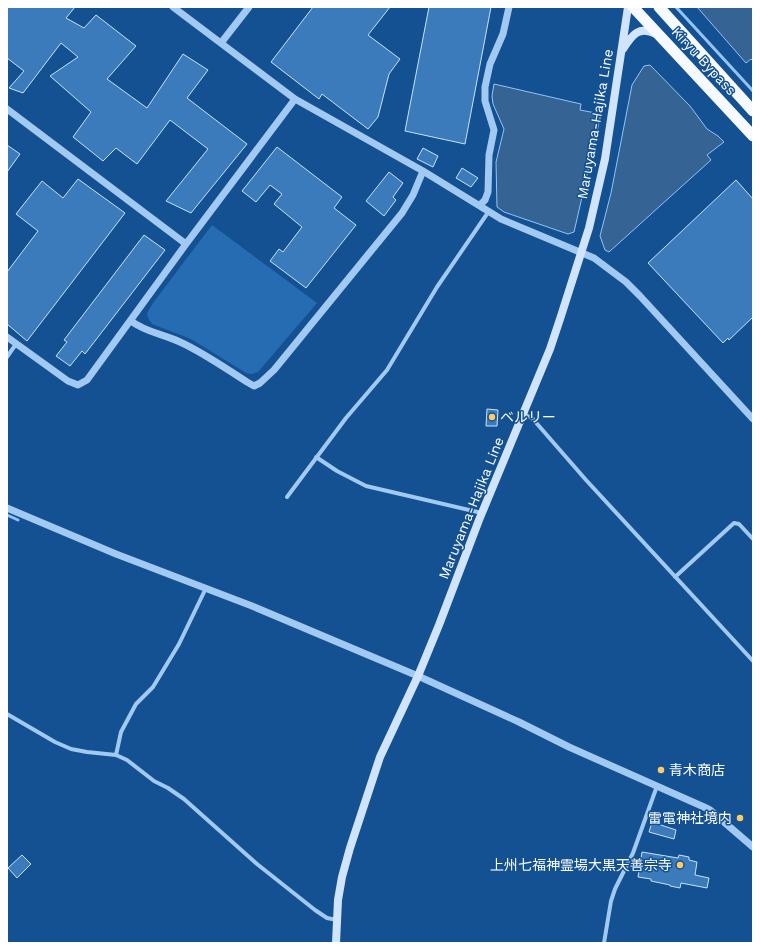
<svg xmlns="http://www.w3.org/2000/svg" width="760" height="950" font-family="'Work Sans','Noto Sans JP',sans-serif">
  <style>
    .green { fill: #256cb2 }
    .water { fill: #356393; stroke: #92c5f5 }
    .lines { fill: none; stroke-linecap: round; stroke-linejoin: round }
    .stream { stroke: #92c5f5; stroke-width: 3 }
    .building { fill: #3c7bbb; stroke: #c8e2fd }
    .minor { stroke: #a1c9f2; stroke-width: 4 }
    .tertiary { stroke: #a1c9f2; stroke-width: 7 }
    .secondary { stroke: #d0e5fc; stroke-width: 8 }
    .trunk { stroke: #f6faff; stroke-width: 11 }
    .poi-dot { fill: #ffca62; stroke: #135193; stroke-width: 1.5 }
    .labels { text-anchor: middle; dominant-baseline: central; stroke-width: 3; stroke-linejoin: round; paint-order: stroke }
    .street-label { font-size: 14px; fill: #fff; stroke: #135193 }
    .poi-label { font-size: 14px; fill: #fff; stroke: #135193; text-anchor: start }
  </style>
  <rect width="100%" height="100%" fill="#135193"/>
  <path class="green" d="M212,225L317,303L258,372L252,374L246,373L191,339L152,324L148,318L147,313L153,303Z"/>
  <path class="water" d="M697,7H753V61L751,59L746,63Z
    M650,65L690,106L707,129L718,136L724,142L707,155L711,160L609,252L605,250L600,236L611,193L632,85L644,66Z
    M494,84L581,104L580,110L601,114L574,232L568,234L504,212L497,207L496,162L504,129L493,104L492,96Z"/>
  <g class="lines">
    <path class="stream" d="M676,7L753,91
      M7,515L18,520"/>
  </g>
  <path class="building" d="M7,7H75L66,18L84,28L96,15L136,46L107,79L147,108L183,54L208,70L187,98L247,144L191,213L166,201L208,149L170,120L137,164L116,148L103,161L73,137L91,112L50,76L78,57L61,43L23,93L9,88L24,71L7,58Z
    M313,7H390L368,35L400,59L389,74L378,117L368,129L322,94L319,99L271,62Z
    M429,7H491L465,144L405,131Z
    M7,145L20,154L7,172Z
    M277,147L342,197L334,208L356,225L306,288L270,261L279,249L283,252L302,227L274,204L282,194L270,185L256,202L242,191Z
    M423,148L438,156L433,167L417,159Z
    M462,168L478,178L471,187L456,178Z
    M389,172L403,183L393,197L396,200L384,216L366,201Z
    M78,179L125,213L27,341L7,324V272L38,231L16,214L42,181L63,198Z
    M736,180L753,199V317L729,340L728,338L723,343L648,263Z
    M144,235L165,250L85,354L82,351L70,366L56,356L67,342L64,340Z
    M487,409L498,410L497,426H486Z
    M652,822L676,830L674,839L649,832Z
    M642,852L678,858L679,855L689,857V860L697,862L695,875L709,878L707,888L681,883L680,888L670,886V885L651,881V879L638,877Z
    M22,855L31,864L17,878L8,868Z"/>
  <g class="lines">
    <path class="minor" d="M7,357L16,344
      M523,414L532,418L586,480L753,661
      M316,457L337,471L366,486L482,513
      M287,497L346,418L387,370L437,287L489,211
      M675,577L734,523L739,524L753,539
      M7,714L55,742L71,749L87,752L116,755L127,760L154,781L168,788L184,799L257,864L315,910L327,918L337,920
      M116,755L121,732L136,704L153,687L179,644L206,588
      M604,943L611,901L615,889L633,853L657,786"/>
    <path class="tertiary" d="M173,7L295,99L423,171L501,219L594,258L626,282L640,296L753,419
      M221,43L249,7
      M7,109L186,244
      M480,205L485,200L488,192L489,155L494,130L485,101V87L490,64L503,34L509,7
      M131,321C145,332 163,334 180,342C204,353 225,368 247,382L254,386L260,383L274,370L402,213L413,195L423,171
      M7,337L68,381L78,385L87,380L186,244L295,99
      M7,508L116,554L252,606L418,676L519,722L569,747L704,807L710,810L753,847"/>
    <path class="secondary" d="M623,49C632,35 639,25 656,34
      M336,943L338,900L342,877L350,848L380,757L418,676L439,625L479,520L550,349L561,316L589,228L605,159L628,7"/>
    <path class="trunk" d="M633,7L753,136
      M659,7L753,111"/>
  </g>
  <g class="poi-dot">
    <circle cx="492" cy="417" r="4"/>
    <circle cx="661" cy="770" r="4"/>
    <circle cx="740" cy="818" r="4"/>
    <circle cx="680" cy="865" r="4"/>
  </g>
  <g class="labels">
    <g class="street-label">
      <text transform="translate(704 61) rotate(47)">Kiryu Bypass</text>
      <text transform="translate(595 124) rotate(-80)">Maruyama-Hajika Line</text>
      <text transform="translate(471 508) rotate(-68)">Maruyama-Hajika Line</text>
    </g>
    <g class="poi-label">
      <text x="500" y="417">ベルリー</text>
      <text x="669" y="770">青木商店</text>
      <text x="732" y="818" text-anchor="end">雷電神社境内</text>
      <text x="672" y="865" text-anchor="end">上州七福神霊場大黒天善宗寺</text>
    </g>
  </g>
  <rect width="760" height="950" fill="none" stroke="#ffffff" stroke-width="16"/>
</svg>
